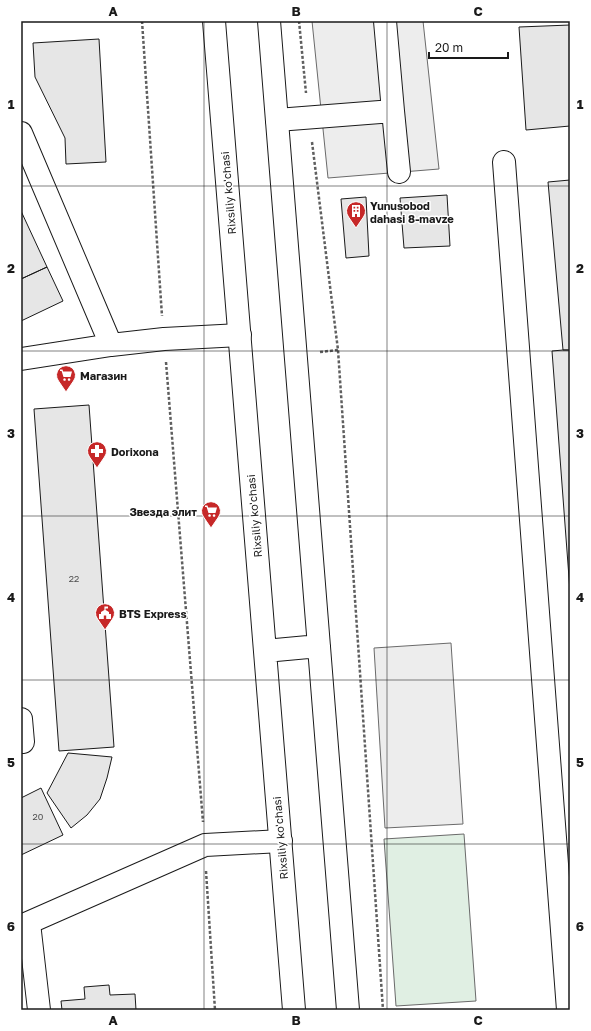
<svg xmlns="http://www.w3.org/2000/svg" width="591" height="1031" font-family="'Golos Text',sans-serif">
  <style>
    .green { fill: #e0efe3; stroke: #6a6a6a }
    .parking { fill: #ededed; stroke: #6a6a6a }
    .building { fill: #e6e6e6; stroke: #1a1a1a }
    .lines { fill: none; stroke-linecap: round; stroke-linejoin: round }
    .minor-casing { stroke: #1a1a1a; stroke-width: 24 }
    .major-casing { stroke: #1a1a1a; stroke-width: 24 }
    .path { stroke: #5f5f5f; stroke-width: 2.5; stroke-dasharray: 3 2; stroke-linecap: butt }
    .minor { stroke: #fff; stroke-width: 22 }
    .major { stroke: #fff; stroke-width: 22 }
    .grid { fill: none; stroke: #1a1a1a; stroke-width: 1; stroke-opacity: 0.55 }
    .labels { text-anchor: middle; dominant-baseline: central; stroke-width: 3; stroke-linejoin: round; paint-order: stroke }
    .number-label { font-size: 9px; fill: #4d4d4d }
    .street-label { font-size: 11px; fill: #1a1a1a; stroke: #fff }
    .poi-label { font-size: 11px; font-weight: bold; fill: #1a1a1a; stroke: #fff; text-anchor: start }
    .neatline { fill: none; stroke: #1a1a1a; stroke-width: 1.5 }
    .grid-label { font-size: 13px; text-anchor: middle; font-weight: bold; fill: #1a1a1a }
  </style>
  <rect width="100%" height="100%" fill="#fff"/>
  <path class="green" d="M464,834L476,1001L396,1006L384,839Z"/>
  <path class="parking" d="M312,21H423L439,169L328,178Z
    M451,643L463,824L385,828L374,648Z"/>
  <path class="building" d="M570,25V126L526,130L519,27Z
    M99,39L106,162L66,164L65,138L35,77L33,43Z
    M570,180V350H563L548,182Z
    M447,195L450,246L404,248L400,198Z
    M366,197L369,256L346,258L341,199Z
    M21,211L47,267L21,279Z
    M47,267L63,301L21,321V279Z
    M563,350H570V591L552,351Z
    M89,405L114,747L59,751L34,409Z
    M68,753L112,757L107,778L100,799L87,815L71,828L47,793Z
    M41,788L63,835L21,855V798Z
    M109,985L110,995L135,994L136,1010H62L61,1001L85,999L84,987Z"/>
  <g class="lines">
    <defs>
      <path id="minor" d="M393,111L399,172
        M277,120L393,111L385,21
        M21,133L111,345
        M504,162L568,1010
        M21,359L111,345L164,339L240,335
        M21,719L23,742H21
        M29,923L39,1010
        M21,926L205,845L281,841"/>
      <path id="major" d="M214,21L294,1010
        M269,21L348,1010
        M265,651L319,646"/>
    </defs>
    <use href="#minor" class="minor-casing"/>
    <use href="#major" class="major-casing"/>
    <path class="path" d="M142,21L162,316
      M299,21L306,93
      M312,142L338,350L383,1010
      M320,352L338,350
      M166,362L203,822
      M206,871L215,1010"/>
    <use href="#minor" class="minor"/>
    <use href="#major" class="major"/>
  </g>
  <path class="grid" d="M204,21V1010M387,21V1010M21,186H570M21,351H570M21,516H570M21,680H570M21,844H570"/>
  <defs>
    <symbol id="building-pin" viewBox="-11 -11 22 30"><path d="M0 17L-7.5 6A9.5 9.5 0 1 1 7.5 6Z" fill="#c62828" stroke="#fff"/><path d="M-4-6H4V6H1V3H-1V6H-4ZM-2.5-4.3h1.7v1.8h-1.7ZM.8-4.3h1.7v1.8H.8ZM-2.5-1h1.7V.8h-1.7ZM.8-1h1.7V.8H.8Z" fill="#fff"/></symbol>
    <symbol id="supermarket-pin" viewBox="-11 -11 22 30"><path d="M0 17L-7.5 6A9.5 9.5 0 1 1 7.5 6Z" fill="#c62828" stroke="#fff"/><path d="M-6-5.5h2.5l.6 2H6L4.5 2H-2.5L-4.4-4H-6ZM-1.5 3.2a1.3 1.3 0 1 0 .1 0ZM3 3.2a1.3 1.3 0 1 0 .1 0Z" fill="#fff"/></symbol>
    <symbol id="pharmacy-pin" viewBox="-11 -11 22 30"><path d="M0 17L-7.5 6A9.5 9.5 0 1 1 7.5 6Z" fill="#c62828" stroke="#fff"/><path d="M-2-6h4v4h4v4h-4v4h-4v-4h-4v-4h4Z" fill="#fff"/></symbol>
    <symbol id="civic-pin" viewBox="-11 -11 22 30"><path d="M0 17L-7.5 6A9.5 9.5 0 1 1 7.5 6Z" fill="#c62828" stroke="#fff"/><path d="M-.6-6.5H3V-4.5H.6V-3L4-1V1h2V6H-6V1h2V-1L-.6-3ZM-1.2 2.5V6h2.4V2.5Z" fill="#fff"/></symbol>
  </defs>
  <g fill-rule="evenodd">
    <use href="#building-pin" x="345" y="200" width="22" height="30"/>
    <use href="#supermarket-pin" x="55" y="364" width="22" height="30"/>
    <use href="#pharmacy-pin" x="86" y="440" width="22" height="30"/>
    <use href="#supermarket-pin" x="200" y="500" width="22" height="30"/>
    <use href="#civic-pin" x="94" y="602" width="22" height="30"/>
  </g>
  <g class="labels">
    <g class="number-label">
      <text x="74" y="578">22</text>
      <text x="38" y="816">20</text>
    </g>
    <g class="street-label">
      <text transform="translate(228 193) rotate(-95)">Rixsiliy ko'chasi</text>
      <text transform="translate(254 516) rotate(-95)">Rixsiliy ko'chasi</text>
      <text transform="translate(280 838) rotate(-95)">Rixsiliy ko'chasi</text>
    </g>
    <g class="poi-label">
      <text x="370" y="205">Yunusobod<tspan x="370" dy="13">dahasi 8-mavze</tspan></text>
      <text x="80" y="375">Магазин</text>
      <text x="111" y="451">Dorixona</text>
      <text x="197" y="511" text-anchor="end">Звезда элит</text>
      <text x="119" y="613">BTS Express</text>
    </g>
  </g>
  <rect width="591" height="1031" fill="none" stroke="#ffffff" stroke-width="44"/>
  <path d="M429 52v6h79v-6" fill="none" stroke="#1a1a1a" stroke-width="2"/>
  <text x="435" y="52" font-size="12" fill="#1a1a1a" stroke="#ffffff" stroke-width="3" paint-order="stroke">20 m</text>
  <rect x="22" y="22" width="547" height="987" class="neatline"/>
  <g class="grid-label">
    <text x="113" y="16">A</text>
    <text x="296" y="16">B</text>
    <text x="478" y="16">C</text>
    <text x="11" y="109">1</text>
    <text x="580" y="109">1</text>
    <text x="11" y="273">2</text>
    <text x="580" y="273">2</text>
    <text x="11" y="438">3</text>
    <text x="580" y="438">3</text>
    <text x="11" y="602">4</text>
    <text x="580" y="602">4</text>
    <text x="11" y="767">5</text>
    <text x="580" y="767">5</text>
    <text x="11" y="931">6</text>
    <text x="580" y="931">6</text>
    <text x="113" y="1025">A</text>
    <text x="296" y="1025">B</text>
    <text x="478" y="1025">C</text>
  </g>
</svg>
